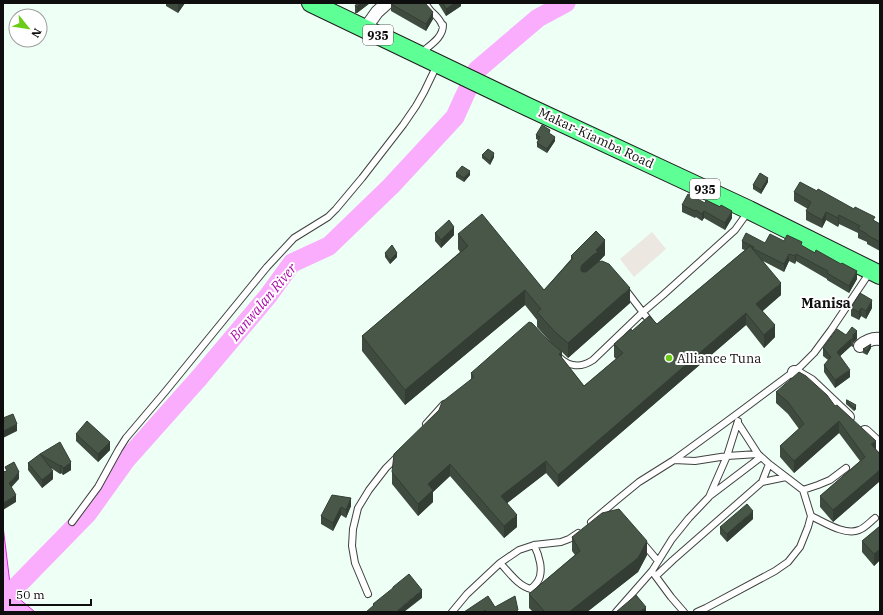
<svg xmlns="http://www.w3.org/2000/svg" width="883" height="615" font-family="'IBM Plex Serif',serif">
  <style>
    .industrial { fill: #ede7e1 }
    .water { fill: #f9adfc; stroke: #d82dda }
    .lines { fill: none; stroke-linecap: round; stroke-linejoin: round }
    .river { stroke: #f9adfc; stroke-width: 19 }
    .lane-casing { stroke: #414141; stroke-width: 8 }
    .street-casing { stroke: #414141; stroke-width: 14 }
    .primary-casing { stroke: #1f1f1f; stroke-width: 20 }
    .lane { stroke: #fff; stroke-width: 6 }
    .street { stroke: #fff; stroke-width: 12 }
    .primary { stroke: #5eff95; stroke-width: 18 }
    .wall { fill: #3f4b3f }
    .shaded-wall { fill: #333d33 }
    .building { fill: #495749; stroke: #333d33 }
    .poi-dot { fill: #6bcc18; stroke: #fff; stroke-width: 1.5 }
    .labels { text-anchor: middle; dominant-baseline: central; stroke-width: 4; stroke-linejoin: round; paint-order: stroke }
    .shield { fill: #fff; stroke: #565656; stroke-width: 1 }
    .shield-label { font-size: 12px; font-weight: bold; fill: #0e0e0e }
    .street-label { font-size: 13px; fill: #0e0e0e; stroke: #fff }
    .poi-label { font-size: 13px; fill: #0e0e0e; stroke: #fff; text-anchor: start }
    .water-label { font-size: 14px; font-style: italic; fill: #ac0aa9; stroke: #fff }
    .neighbourhood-label { font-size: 14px; font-weight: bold; fill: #0e0e0e; stroke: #fff }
  </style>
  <rect width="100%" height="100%" fill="#eefff5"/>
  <path class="industrial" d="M652,232L666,249L634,277L620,259Z"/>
  <path class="water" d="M3,526L11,592L35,612H3Z"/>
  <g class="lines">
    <path class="river" d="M11,592L88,513L126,460L199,378L268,296L292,263L329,246L391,186L455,117L464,97L477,70L538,18L566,3"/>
    <defs>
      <path id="lane" d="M421,53C430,45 443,38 443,25H442C440,19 436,16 431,11C429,9 427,6 425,3
        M625,289L651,323
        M559,357C569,367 581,368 593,360L643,312L663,295L735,230L748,212
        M426,424L444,404
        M674,460L695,461L727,456L758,454
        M762,482L786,477
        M803,490L818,485L830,480L846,468
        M711,495L761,457
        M811,516C824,522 845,536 859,530C865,528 870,522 875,518
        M72,522L98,487L119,449L126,438L165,392L267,267L294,238L328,217L336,209L362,178L403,125L416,106L424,92L437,65
        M591,522L617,500L639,482L674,460L722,425L741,411L800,367L814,353L831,330L870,272
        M641,541L658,561
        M500,563C509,572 518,586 531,589C533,587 536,584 538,581C544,571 539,555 534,545
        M654,574L671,597L684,612
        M656,576L673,560L762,482L769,464
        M368,594L355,563L352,546L353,529L358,508L369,490L386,468L399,455
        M452,612L467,594L500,563L519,550L534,545L561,542L569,539L578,533
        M616,612L652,571L672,539L689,518L709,497L727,456L738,421
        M697,612L706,608L775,571L788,562L800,547L808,527L811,516L803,490L769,464L758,454L738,423"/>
      <path id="street" d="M365,29L377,12L387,3
        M860,346C866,341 872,338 880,339
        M794,372L811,382L848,417
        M865,432L880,446"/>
      <path id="primary" d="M311,3L528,107L749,210L880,275"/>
    </defs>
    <use href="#lane" class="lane-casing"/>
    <use href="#street" class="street-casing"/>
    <use href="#primary" class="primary-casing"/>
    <use href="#lane" class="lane"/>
    <use href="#street" class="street"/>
    <use href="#primary" class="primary"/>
  </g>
  <path class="wall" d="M166,3H185L178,13L166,6Z
    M370,3L357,13H355V6Z
    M438,3H461V6L446,16Z
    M391,4H413L433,19L426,31L391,11Z
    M550,134L555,141L547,153L537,147V143L538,140L536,139V135Z
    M482,155L494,157L490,165L482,158Z
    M456,173L470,175L464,182L456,177Z
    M768,182L761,194L753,189V185Z
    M794,192L875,221L880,224V251L867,244V242L858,238V233L839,224L838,227L826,220L822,228L806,220V211L808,209L794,201Z
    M682,205L732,218L725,230L704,218L702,221L696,217L695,218L682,212Z
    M435,233L454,235L441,248L435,241Z
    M458,234L544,290L571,259V256L605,255L598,262L630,303L568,358L562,352V358L584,386L616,359L614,357V344L632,331L657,324L745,250L742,249V241L765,243L784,241L802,246L857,279L849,293L827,280V279L796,261L795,264L789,261L784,272L763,261L781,295L762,311L775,337L764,348L746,325L558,487L546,473L507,503L517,527L504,538L450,476L433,492V502L418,516L392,484V472L471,379V373L549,341L553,345L537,327V320L525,305L405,405L362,351V336L460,252L458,249Z
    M385,253L397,257L390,264L385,257Z
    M851,308H872L866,319L861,316L859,320L851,316Z
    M846,335L857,339L853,343V347L851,346L840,356L850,377L835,388L824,372V365L828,360L823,356V348Z
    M871,348L867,355L863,353V349Z
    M776,392L835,406L880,454V481L833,522L820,507V496L860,461L839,433L794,473L780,457V446L799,429L788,414L776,403Z
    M846,400L856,409L854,411L846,404Z
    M76,434L110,450L98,462L76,441Z
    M40,454L71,470L63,475L61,473L60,474L51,468L53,479L42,488L28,470V463L40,455Z
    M351,498V506L346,518L341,515L333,531L321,524V516Z
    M753,519L727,542L720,534V527Z
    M880,526V560L874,566L862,552V541Z
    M572,537L647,555L638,572L587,612H533L529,608V594L575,555L572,551Z"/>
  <path class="shaded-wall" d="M180,3H185L178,13V5Z
    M361,3H370L357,13V7Z
    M455,3H461V6L446,16V9Z
    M433,12V19L426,31V24Z
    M555,137V141L547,153V149Z
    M494,153V157L490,165V161Z
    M470,171V175L464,182V178Z
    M768,178V182L761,194V190Z
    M704,211V218L702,221V214Z
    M732,211V218L725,230V223Z
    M826,212V220L822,228V220Z
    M839,215V224L838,227V218Z
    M454,227V235L441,248V240Z
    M605,240V255L582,280L581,267L582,265Z
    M397,253V257L390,264V260Z
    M789,254V261L784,272V264Z
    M796,254V261L795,264V256Z
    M857,271V279L849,293V286Z
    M781,283V295L756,317V304Z
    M630,288V303L568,358V343Z
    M525,290V305L405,405V390Z
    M872,300V308L866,319V311Z
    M861,308V316L859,320V312Z
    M746,313V325L558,487V475Z
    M775,325V337L764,348V335Z
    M857,331V339L853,343V347V335Z
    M851,339V346L837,359V352Z
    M871,344V348L867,355V351Z
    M562,352V364L559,354Z
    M850,370V377L835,388V380Z
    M856,405V409L854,411V408Z
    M839,421V433L794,473V461Z
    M17,424V431L3,438V431Z
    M876,441V452L871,444Z
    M110,442V450L98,462V454Z
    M546,461V473L501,508V496Z
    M71,462V470L63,475V468Z
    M450,464V476L433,492V502L418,516V504L428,484Z
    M61,465V473L60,474V466Z
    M880,470V481L833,522V510Z
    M53,471V479L42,488V480Z
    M19,472V479L9,490V483Z
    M16,495V502L3,510V503Z
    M351,498V506L346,518V510Z
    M341,507V515L333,531V523Z
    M753,511V519L727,542V534Z
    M517,515V527L504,538V526Z
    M647,541V555L638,572L587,612H569Z
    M880,549V560L874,566V554Z
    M422,590V598L404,612H398V610Z
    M646,607V612H639Z"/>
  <path class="building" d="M357,3H361L357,7L355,6Z
    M392,3H412L413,4L414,3H425L433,12L426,24L391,4Z
    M443,3H455L446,9Z
    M542,125L550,130L549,133L555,137L547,149L537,143L540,137L536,135Z
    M488,149L494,153L490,161L482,155Z
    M462,166L470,171L464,178L456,173Z
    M760,173L768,178L761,190L753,185Z
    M800,182L817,191L818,189L854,209L855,207L875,217L873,220L880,224V242L867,235V234L858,229L860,226L839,215L838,218L826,212L822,220L806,211L811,202L794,192Z
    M688,194L705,203L706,200L720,207L721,205L732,211L725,223L704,211L702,214L696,210L695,211L682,205Z
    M482,214L544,290L573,258L571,256L596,231L605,240L596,250L598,252L593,255L582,265L581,267V271L583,272H586L598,262L602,261L609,264L630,288L568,343L555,332L537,312L541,309L525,290L405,390L362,336L468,246L458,234Z
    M449,220L454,227L441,240L435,233Z
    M746,233L765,243L770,234L784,241L787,235L802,242L801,245L815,253L816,250L841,264L842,263L857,271L849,286L827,273L828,271L796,254L795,256L789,254L784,264L752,248L754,247L742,241Z
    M392,245L397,253L390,260L385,253Z
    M750,246L781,283L756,304L775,325L764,335L746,313L558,475L546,461L501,496L517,515L504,526L450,464L428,484L433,490L418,504L392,472L394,454L439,410L442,402L474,377L471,373L529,322L532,323L549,341L562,352L559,354L584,386L623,353L614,344L631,329L632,331L649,316L657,324Z
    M860,293L872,300L866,311L861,308L859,312L851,308Z
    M852,327L857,331L853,335V340L851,339L837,352L850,370L835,380L824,365L831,357L823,348L837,329L846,335Z
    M871,344L867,351L863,349Z
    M799,372L806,376L827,395L835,406L837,405L876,441L871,444L880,454V470L833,510L820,496L865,457L839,421L794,461L780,446L804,424L788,402L776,392Z
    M846,400H847L856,405L854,408Z
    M13,414L17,424L3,431V418Z
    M87,421L110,442L98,454L76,434Z
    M60,442L71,462L63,468L61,465L60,466L40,454Z
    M40,454L53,471L42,480L28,463Z
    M14,462L19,472L9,483L16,495L3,503V472L7,471L5,467Z
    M332,495L351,498L346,510L341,507L333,523L321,516Z
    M747,504L753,511L727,534L720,527Z
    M619,509L647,541L638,558L569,612H545L529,594L580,551L572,537L602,513Z
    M880,526V549L874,554L862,541Z
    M409,574L422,590L398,610L399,612H366L374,605L373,604L393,588V587Z
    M636,595L646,607L639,612H616Z
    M488,596L495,607L515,596L518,610L515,612H487L485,610L483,612H464Z"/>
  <circle class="poi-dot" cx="669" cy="358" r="4"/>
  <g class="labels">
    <g class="shield">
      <rect x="363" y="25" width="30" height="20" rx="3"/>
      <rect x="690" y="179" width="30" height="20" rx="3"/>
    </g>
    <g class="shield-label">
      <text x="378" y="35">935</text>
      <text x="705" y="189">935</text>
    </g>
    <g class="street-label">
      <text transform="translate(596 138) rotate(25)">Makar-Kiamba Road</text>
    </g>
    <g class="poi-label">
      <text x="677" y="358">Alliance Tuna</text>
    </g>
    <g class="water-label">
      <text transform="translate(263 302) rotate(-50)">Banwalan River</text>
    </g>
    <g class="neighbourhood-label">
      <text x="826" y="303">Manisa</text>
    </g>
  </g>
  <rect width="883" height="615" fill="none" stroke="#0e0e0e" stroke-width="8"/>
  <g transform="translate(28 28) rotate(120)"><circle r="19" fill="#ffffff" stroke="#9f9f9f"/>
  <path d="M0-3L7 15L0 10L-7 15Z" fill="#6bcc18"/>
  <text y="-6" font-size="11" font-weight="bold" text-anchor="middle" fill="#0e0e0e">N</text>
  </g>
  <path d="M10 599v6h81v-6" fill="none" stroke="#0e0e0e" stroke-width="2"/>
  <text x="16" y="599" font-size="12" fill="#0e0e0e" stroke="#ffffff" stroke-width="3" paint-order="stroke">50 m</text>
</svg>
